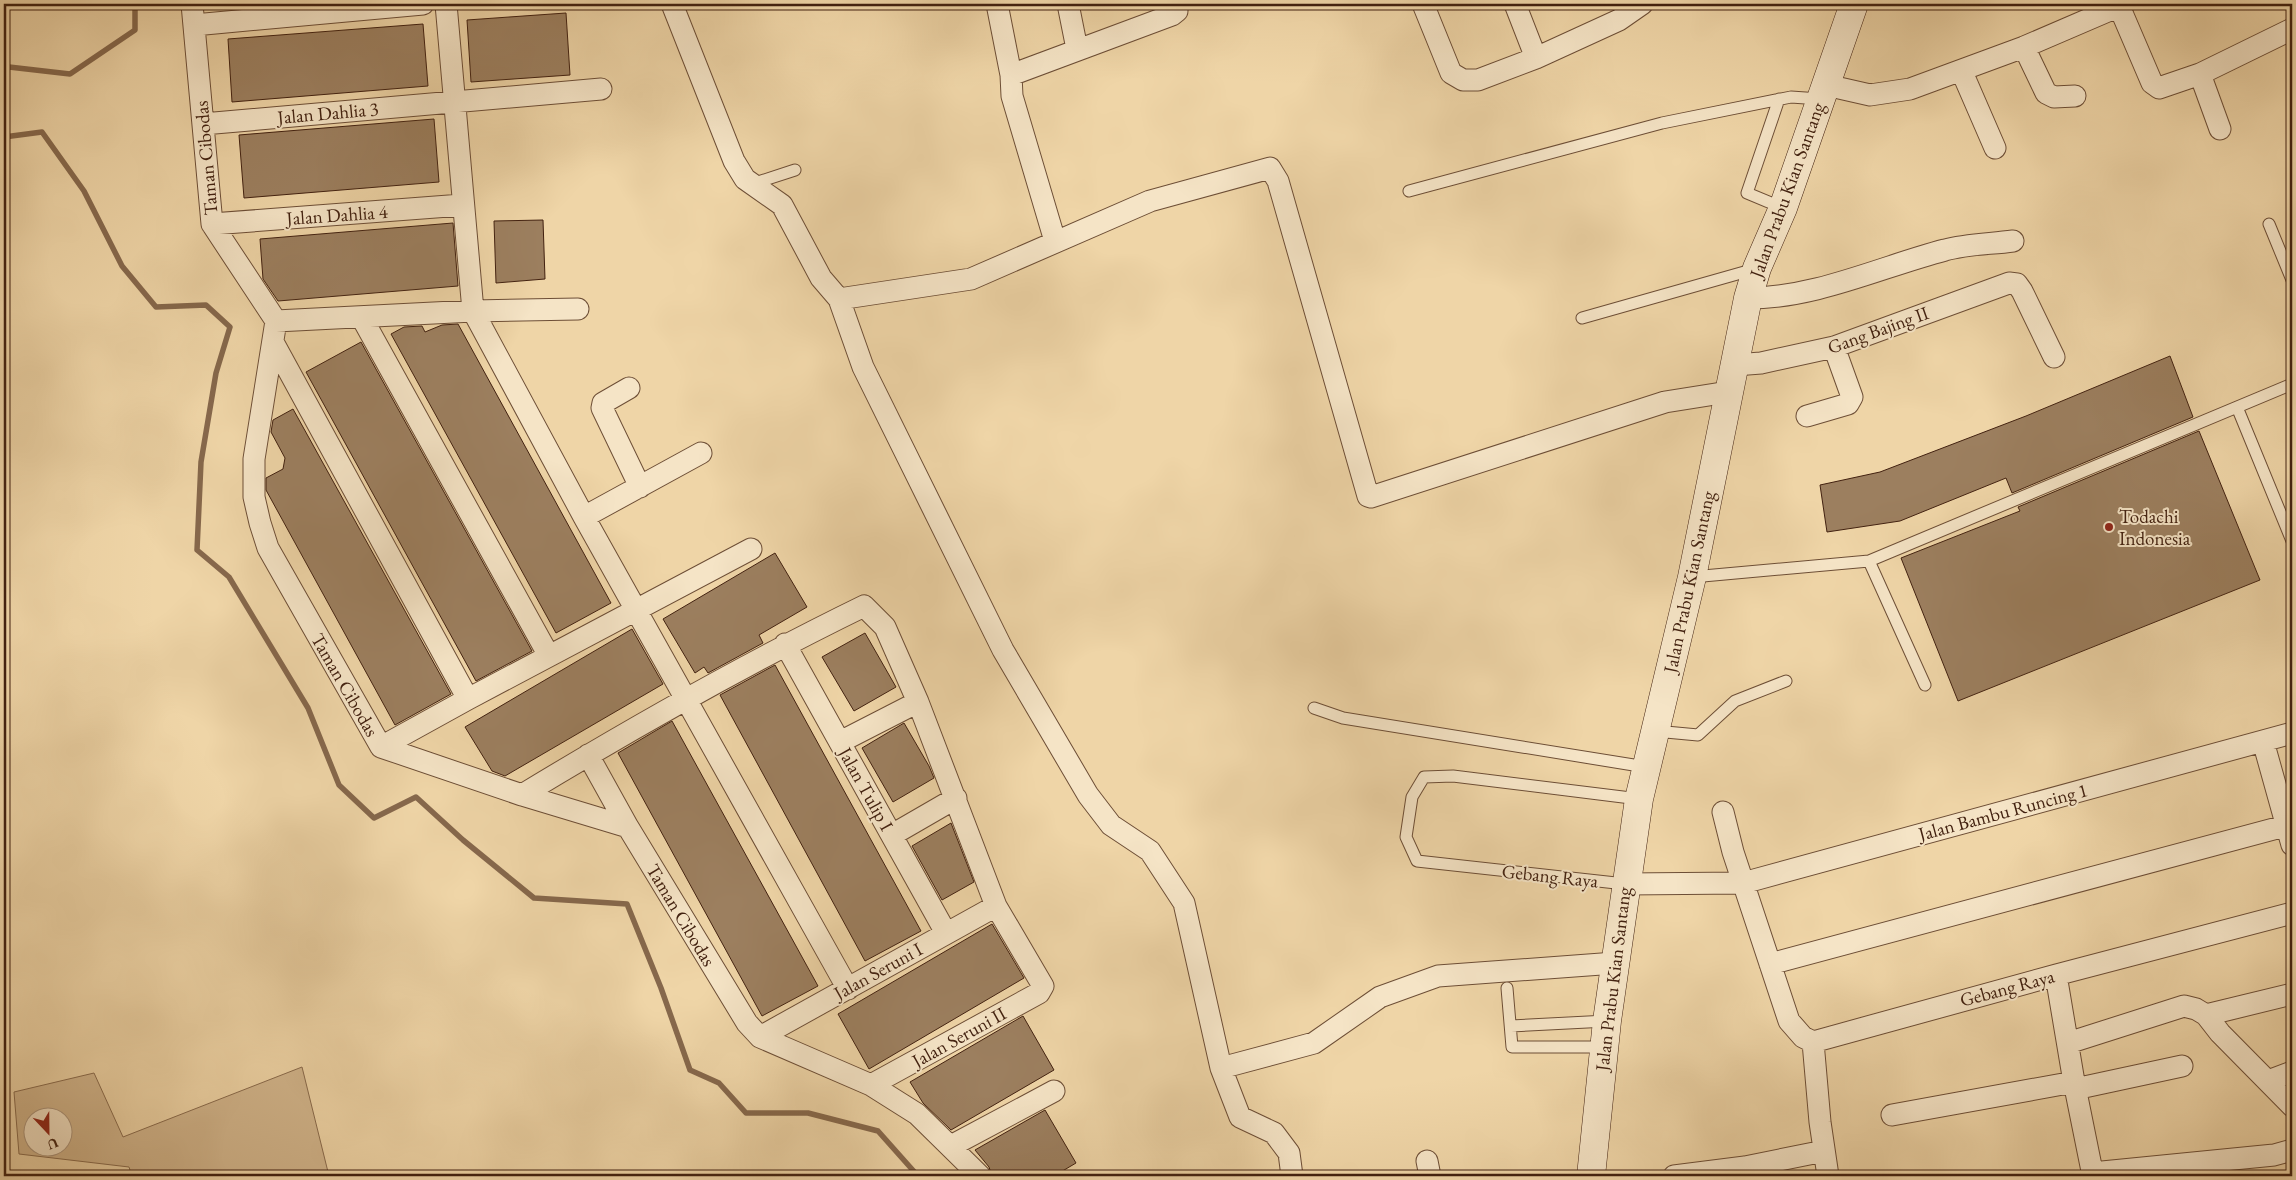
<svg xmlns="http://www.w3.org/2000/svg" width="2296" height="1180" font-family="'EB Garamond',serif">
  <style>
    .green { fill: #d2b68d; stroke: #8a6c4e; fill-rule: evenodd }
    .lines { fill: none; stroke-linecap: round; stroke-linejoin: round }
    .stream { stroke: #86684c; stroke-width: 5.5 }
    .building { fill: #9c7f5f; stroke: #422110 }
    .service-casing { stroke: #6d4e36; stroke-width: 13 }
    .minor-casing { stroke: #6d4e36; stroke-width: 23 }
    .secondary-casing { stroke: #422110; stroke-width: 29 }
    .service { stroke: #f5e4c6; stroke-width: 11 }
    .minor { stroke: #f5e4c6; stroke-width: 21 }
    .secondary { stroke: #f5e4c6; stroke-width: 28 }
    .poi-dot { fill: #8f2418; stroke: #f5e4c6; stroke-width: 2 }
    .labels { text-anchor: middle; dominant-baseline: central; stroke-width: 4; stroke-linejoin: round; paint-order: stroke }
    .street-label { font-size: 19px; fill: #422110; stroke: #f5e4c6 }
    .poi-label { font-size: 19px; fill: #422110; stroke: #f5e4c6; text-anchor: start }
  </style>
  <rect width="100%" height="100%" fill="#efd5a7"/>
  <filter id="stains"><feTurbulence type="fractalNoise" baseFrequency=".004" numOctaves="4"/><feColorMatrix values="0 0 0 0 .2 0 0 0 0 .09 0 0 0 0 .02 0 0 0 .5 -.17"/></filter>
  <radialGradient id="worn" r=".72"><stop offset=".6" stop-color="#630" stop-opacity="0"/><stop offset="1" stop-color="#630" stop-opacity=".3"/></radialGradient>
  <path class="green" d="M302,1067L329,1176H132L129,1167L19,1154L14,1092L94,1073L123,1137ZM32,1118H62V1148H32Z"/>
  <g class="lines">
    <path class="stream" d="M4,69L9,67L70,74L135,30V4
      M4,137L42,132L84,191L122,266L156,307L206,305L230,327L216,373L201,462L197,550L229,577L308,708L339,785L374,818L416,797L463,840L534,898L627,904L661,988L690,1070L719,1083L746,1113H808L878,1131L918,1176"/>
  </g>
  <path class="building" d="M566,13L570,75L471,82L467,20Z
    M423,24L428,86L232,102L228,39Z
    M434,119L439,182L244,198L239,135Z
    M543,220L545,279L496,283L494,221Z
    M453,223L458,286L278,301L263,279L260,239Z
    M458,324L611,603L556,633L391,334L404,327L422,326L425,332L442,325Z
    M361,342L532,651L476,681L306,372Z
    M2170,356L2193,417L2012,493L2006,478L1900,521L1827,532L1820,485L1880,472L2026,416Z
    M293,409L451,694L395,725L266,490V478L283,469L285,458L271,432L273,420Z
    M2199,431L2260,580L1958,701L1901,558L2020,511L2018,507Z
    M775,553L807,607L759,635L763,643L708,673L704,667L695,673L663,619Z
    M632,629L663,684L505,776L492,771L465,727Z
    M865,633L896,687L854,711L822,657Z
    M775,665L921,931L865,961L720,695Z
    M672,721L818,986L762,1016L618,753Z
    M904,723L929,766L934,778L893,802L862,748Z
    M951,823L974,882L942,900L912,846Z
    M992,924L1024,978L869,1069L838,1014Z
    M1023,1016L1054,1070L951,1130L923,1103L910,1082Z
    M1045,1110L1076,1163L1054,1176H992L989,1167L975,1150Z"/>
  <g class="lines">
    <defs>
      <path id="service" d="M1779,99L1747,193L1783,208
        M752,184L795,170
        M1409,191L1662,123L1791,97L1820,99
        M2269,224L2292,280
        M1582,318L1755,269
        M2237,407L2292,541
        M1869,561L1925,685
        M1692,577L1869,561L2292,384
        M1314,708L1343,718L1646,767
        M1655,731L1698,735L1735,701L1786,681
        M1625,884L1417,861L1406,837L1412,797L1424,777L1453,776L1639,799
        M1507,988L1512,1047H1604
        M1511,1026L1607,1021"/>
      <path id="minor" d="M192,4L212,224L276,321L254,459V497L260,523L268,548L381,747L522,795L628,827
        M446,4L473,311L584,517L848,989
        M672,4L734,161L745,179L782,205L821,278L839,299L863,367L1003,650L1088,795L1111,825L1150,851L1184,903L1221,1068L1240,1117L1274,1133L1289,1153L1292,1176
        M997,4L1011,75L1012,96L1055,241
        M1068,4L1077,49
        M1423,4L1451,73L1463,80H1478L1536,58L1619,20L1642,4
        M1515,4L1536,58
        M2119,6L2152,83L2159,88L2200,74L2292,29
        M194,25L423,4
        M2024,47L2046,93L2054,97L2075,96
        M1962,72L1995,148
        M2200,74L2220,129
        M1011,75L1172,15L1177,11V4
        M1826,85L1870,95L1910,89L2024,47L2124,4
        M203,124L601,89
        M212,224L462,205
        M1748,298C1816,298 1880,267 1945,250C1966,244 1991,244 2013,241
        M839,299L971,279L1150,201L1270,168L1278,181L1368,496L1371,497L1665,402L1728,392
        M362,318L549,656
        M276,321L473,311L578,309
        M273,342L468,699
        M1735,365L1761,363L1834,347L2009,283L2017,284L2022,291L2054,357
        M629,388L603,403L602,408L640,487
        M1807,416L1848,404L1852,397L1834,347
        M584,517L701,453
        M785,644L946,933
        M2263,741L2292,845
        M840,742L918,702
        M381,747L468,699L751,549
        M588,755L628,827L747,1023L760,1037L871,1085L917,1114L980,1176
        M522,795C634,727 747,663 864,606L885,627L918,702L996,906L1043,986L1039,993L871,1085
        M1723,812L1733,852L1789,1021L1803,1037L1813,1042L2056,975L2292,913
        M892,835L956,798
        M1625,884L1743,883L2292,733
        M1770,964L2292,824
        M2206,1015L2292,994
        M760,1037L996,906
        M1813,1042L1820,1122L1828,1176
        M2068,1043L2184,1006L2196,1009L2206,1015L2220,1033L2292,1106
        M1221,1068L1314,1043L1380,997L1438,976L1615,963
        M2268,1081L2292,1072
        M2074,1082L2093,1176
        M2075,1089L2182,1066
        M1892,1115L2074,1082L2056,975
        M951,1146L1054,1091
        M1427,1161L1430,1176
        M2092,1173L2274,1155L2292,1150
        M1674,1176L1745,1167L1824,1151"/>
      <path id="secondary" d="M1591,1176L1607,1021L1639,799L1692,577L1748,298L1757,268L1783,208L1854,4"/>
    </defs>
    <use href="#service" class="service-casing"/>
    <use href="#minor" class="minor-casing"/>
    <use href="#secondary" class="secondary-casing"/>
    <use href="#service" class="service"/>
    <use href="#minor" class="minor"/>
    <use href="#secondary" class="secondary"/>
  </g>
  <circle class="poi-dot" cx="2109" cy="527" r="5"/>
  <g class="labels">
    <g class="street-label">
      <text transform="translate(328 113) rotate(-5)">Jalan Dahlia 3</text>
      <text transform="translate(206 158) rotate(-95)">Taman Cibodas</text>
      <text transform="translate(1787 190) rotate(-70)">Jalan Prabu Kian Santang</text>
      <text transform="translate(337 215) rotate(-4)">Jalan Dahlia 4</text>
      <text transform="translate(1878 330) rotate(-20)">Gang Bajing II</text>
      <text transform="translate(1689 582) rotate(-78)">Jalan Prabu Kian Santang</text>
      <text transform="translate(345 685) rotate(60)">Taman Cibodas</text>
      <text transform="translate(866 789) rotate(61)">Jalan Tulip I</text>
      <text transform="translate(2003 812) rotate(-15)">Jalan Bambu Runcing 1</text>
      <text transform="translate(1550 876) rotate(6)">Gebang Raya</text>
      <text transform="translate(681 915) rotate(59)">Taman Cibodas</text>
      <text transform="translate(878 971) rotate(-29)">Jalan Seruni I</text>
      <text transform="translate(1613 979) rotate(-83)">Jalan Prabu Kian Santang</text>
      <text transform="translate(2007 988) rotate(-15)">Gebang Raya</text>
      <text transform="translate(959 1037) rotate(-29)">Jalan Seruni II</text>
    </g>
    <g class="poi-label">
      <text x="2119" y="516">Todachi<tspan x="2119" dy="22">Indonesia</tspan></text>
    </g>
  </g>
  <rect width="2296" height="1180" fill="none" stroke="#efd5a7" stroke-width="20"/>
  <rect x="5" y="5" width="2286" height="1170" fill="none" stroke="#422110" stroke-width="2.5"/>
  <rect x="10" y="10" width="2276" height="1160" fill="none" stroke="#422110"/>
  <g transform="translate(48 1132) rotate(158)"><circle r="24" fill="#f5e4c6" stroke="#ad967d"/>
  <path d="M0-4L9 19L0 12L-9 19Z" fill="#8f2418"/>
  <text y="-8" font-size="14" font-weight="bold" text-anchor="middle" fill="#422110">U</text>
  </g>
  <rect width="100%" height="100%" filter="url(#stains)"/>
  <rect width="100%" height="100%" fill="url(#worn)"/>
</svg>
